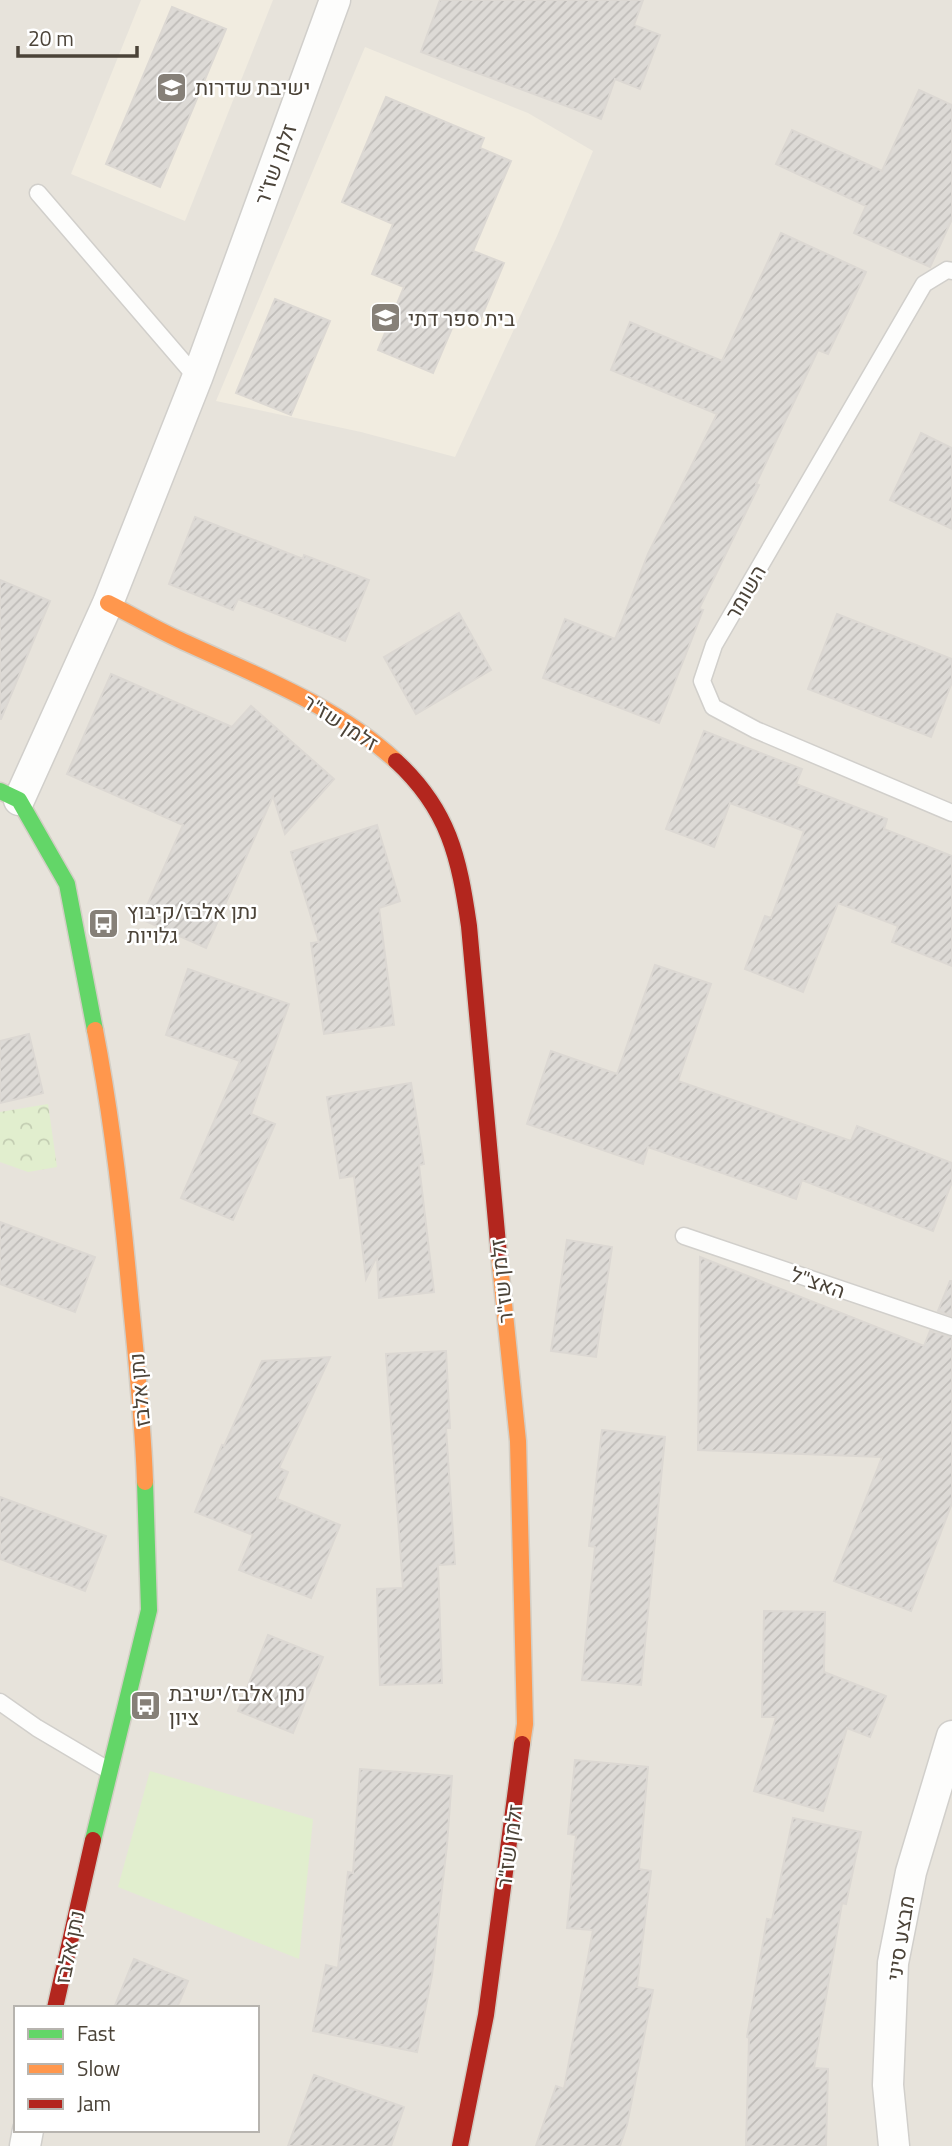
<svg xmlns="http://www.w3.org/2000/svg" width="952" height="2146" font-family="'Titillium Web',Heebo,sans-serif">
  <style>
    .residential { fill: #e7e3db; fill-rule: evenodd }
    .education { fill: #f1ece0 }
    .grass { fill: #e1eece }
    .park { fill: url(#park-crowns) }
    .building { fill: url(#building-hatch); stroke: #dcd8d3; stroke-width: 2 }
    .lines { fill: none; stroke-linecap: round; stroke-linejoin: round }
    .lane-casing { stroke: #d1cfcb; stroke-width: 19 }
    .street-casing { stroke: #d1cfcb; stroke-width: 33 }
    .fast-casing { stroke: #d3cec5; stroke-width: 19 }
    .slow-casing { stroke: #d3cec5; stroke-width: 19 }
    .jam-casing { stroke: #d3cec5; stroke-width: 19 }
    .lane { stroke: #fdfdfc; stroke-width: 16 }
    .street { stroke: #fdfdfc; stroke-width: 30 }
    .fast { stroke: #63d668; stroke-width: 16 }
    .slow { stroke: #ff974d; stroke-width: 16 }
    .jam { stroke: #b3261e; stroke-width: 16 }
    .labels { text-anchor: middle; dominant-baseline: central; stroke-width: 5; stroke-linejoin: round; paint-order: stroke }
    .poi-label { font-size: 21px; fill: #4b4338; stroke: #fff; text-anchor: start }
    .street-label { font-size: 21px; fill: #4b4338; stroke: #fff }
  </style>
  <defs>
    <pattern id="park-crowns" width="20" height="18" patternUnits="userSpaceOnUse" patternTransform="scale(1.75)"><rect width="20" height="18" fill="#e1eece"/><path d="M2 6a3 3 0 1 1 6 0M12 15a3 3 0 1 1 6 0" fill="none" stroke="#c3cdb2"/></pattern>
    <pattern id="building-hatch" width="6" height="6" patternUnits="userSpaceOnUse" patternTransform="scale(1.75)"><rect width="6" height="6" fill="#dddad6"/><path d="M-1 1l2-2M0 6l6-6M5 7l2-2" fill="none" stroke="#bfbcb8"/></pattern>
  </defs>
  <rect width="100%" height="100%" fill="#f3f1ee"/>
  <path class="residential" d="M0,0H952V2146H0ZM16,2008H257V2130H16Z"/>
  <path class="education" d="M141,0H273L185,221L71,174Z
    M365,47L528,113L593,151L557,236L455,457L361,432L216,401Z"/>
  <path class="grass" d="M150,1771L313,1819L299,1959L118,1887Z"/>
  <path class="park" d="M48,1104L57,1167L28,1172L0,1162V1112Z"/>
  <path class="building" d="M440,0H643L634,25L660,35L640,89L615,79L601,119L421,52Z
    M172,7L226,29L160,187L106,164Z
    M919,90L952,105V219L930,267L854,233L866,206L776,164L792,130L882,171Z
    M386,97L484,138L480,148L511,161L473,251L504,263L479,323L458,314L433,373L378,350L404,287L372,274L393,224L342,202Z
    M781,233L866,272L828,354L818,350L756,484L759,485L699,609L703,610L659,723L543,678L565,619L615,639L648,554L717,414L611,370L630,322L722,361Z
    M275,299L330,321L291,415L236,393Z
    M921,433L952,448V529L890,500Z
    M195,517L303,559L304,555L369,580L345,641L238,599L233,610L169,584Z
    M0,580L50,601L1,719H0Z
    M459,613L491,670L416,714L384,657Z
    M837,614L952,659V682L931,737L808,689Z
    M111,674L232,727L251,706L334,779L285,834L273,796L206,948L141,919L183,825L67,774Z
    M704,731L802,769L796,784L887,819L884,829L952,856V966L892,942L898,926L838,903L803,992L745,969L765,916L771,918L804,831L730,803L714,847L666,829Z
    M377,825L400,901L379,908L394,1025L324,1034L311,943L319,942L291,852Z
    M655,965L711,984L678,1081L851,1141L857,1126L952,1163V1182L933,1231L802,1180L796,1199L648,1147L643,1164L527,1124L551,1051L617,1074Z
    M188,969L289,1004L251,1114L275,1124L233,1220L181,1198L240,1061L166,1035Z
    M29,1034L43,1093L0,1103V1041Z
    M411,1083L424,1164L419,1165L434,1292L379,1298L377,1256L366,1279L354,1176L340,1178L327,1097Z
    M0,1222L95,1257L75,1312L0,1284Z
    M567,1240L612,1247L596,1357L551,1351Z
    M700,1257L924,1346L930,1331L952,1337V1503L911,1611L834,1581L882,1457L698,1450Z
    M950,1281H952V1316L938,1311Z
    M446,1351L450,1428H446L455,1564L438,1565L442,1683L380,1685L377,1589L403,1588L386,1354Z
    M330,1357L279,1468L288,1472L277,1499L340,1525L311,1598L239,1570L253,1535L195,1512L222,1445L224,1446L262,1361Z
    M602,1430L665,1437L641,1685L582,1680L595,1547L589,1546Z
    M0,1497L106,1536L85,1591L0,1559Z
    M764,1611L825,1612L824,1672L886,1696L870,1737L847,1728L823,1811L754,1791L776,1717H762Z
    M268,1635L323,1657L293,1733L238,1711Z
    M575,1760L648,1767L639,1869L651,1871L637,1987L653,1990L627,2125L620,2146H536L556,2086L564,2089L593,1930L567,1928L576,1835L568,1834Z
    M360,1769L452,1776L447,1845L432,1975L417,2052L313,2031L326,1965L338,1968L348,1872L353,1873Z
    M793,1818L861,1832L846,1904L842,1903L814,2068L828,2069L826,2146H746L749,2038L747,2037L767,1919L772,1920Z
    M134,1959L188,1981L177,2008H114Z
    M314,2075L404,2107L391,2146H288Z"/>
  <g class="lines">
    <defs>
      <path id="lane" d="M38,193L197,378
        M952,271L947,270L924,284L714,645L702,681L713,707L756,730L952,813
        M684,1236L952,1327
        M0,1702L37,1728L108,1770"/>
      <path id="street" d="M19,800L108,603L197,378L335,0
        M25,2146L28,2130
        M894,2146L888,2085L893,1963L911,1872L952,1736"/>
      <path id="fast" d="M0,791L19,800L67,884L95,1030
        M93,1840L149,1610L145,1482"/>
      <path id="slow" d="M108,603C132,615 156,629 180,640C255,675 334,704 396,761
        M95,1030C112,1117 122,1206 130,1295C136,1357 143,1420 145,1482
        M499,1255L518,1441L525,1724L522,1744"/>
      <path id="jam" d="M396,761C449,810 459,857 469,926L499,1255
        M55,2008L93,1840
        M460,2146L486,2015L522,1744"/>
    </defs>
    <use href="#lane" class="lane-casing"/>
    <use href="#street" class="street-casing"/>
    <use href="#fast" class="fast-casing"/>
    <use href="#slow" class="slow-casing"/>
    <use href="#jam" class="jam-casing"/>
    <use href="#lane" class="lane"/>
    <use href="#street" class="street"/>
    <use href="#fast" class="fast"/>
    <use href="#slow" class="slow"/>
    <use href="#jam" class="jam"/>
  </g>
  <defs>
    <symbol id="school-square" viewBox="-11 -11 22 22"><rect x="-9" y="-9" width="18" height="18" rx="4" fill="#868078" stroke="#fff"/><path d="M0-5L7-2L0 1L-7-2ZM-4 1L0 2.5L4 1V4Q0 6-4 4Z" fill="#fff"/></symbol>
    <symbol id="bus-square" viewBox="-11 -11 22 22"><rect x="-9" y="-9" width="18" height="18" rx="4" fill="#868078" stroke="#fff"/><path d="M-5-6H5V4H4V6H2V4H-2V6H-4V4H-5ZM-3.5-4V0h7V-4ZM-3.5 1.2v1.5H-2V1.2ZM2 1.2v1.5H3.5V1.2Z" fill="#fff"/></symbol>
  </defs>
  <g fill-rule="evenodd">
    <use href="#school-square" x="154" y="70" width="35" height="35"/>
    <use href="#school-square" x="368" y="300" width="35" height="35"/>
    <use href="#bus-square" x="86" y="906" width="35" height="35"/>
    <use href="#bus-square" x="128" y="1688" width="35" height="35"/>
  </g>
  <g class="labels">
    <g class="poi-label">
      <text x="195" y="87">ישיבת שדרות</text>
      <text x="408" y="318">בית ספר דתי</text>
      <text x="127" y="911">נתן אלבז/קיבוץ<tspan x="127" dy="24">גלויות</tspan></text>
      <text x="169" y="1693">נתן אלבז/ישיבת<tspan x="169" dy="24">ציון</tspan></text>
    </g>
    <g class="street-label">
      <text transform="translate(275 164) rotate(-70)">זלמן שז"ר</text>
      <text transform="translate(745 592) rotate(-60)">השומר</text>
      <text transform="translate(341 722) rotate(33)">זלמן שז"ר</text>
      <text transform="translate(501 1281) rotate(-96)">זלמן שז"ר</text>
      <text transform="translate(818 1282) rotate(19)">האצ"ל</text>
      <text transform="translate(139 1390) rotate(-95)">נתן אלבז</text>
      <text transform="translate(509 1846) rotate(-82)">זלמן שז"ר</text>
      <text transform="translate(900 1938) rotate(-81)">מבצע סיני</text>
      <text transform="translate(69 1947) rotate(-78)">נתן אלבז</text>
    </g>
  </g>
  <rect x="14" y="2006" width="245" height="126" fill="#ffffff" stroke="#b7b4af" stroke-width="2"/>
  <rect x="28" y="2029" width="35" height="10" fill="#63d668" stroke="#b7b4af" stroke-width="2"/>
  <text x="77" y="2041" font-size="21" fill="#4b4338">Fast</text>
  <rect x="28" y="2064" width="35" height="10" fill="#ff974d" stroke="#b7b4af" stroke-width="2"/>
  <text x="77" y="2076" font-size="21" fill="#4b4338">Slow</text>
  <rect x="28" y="2099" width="35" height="10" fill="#b3261e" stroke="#b7b4af" stroke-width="2"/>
  <text x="77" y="2111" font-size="21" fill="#4b4338">Jam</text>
  <path d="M18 46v10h119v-10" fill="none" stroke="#4b4338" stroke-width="3.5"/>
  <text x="28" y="46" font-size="21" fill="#4b4338" stroke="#ffffff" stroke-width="5" paint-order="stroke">20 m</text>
</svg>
